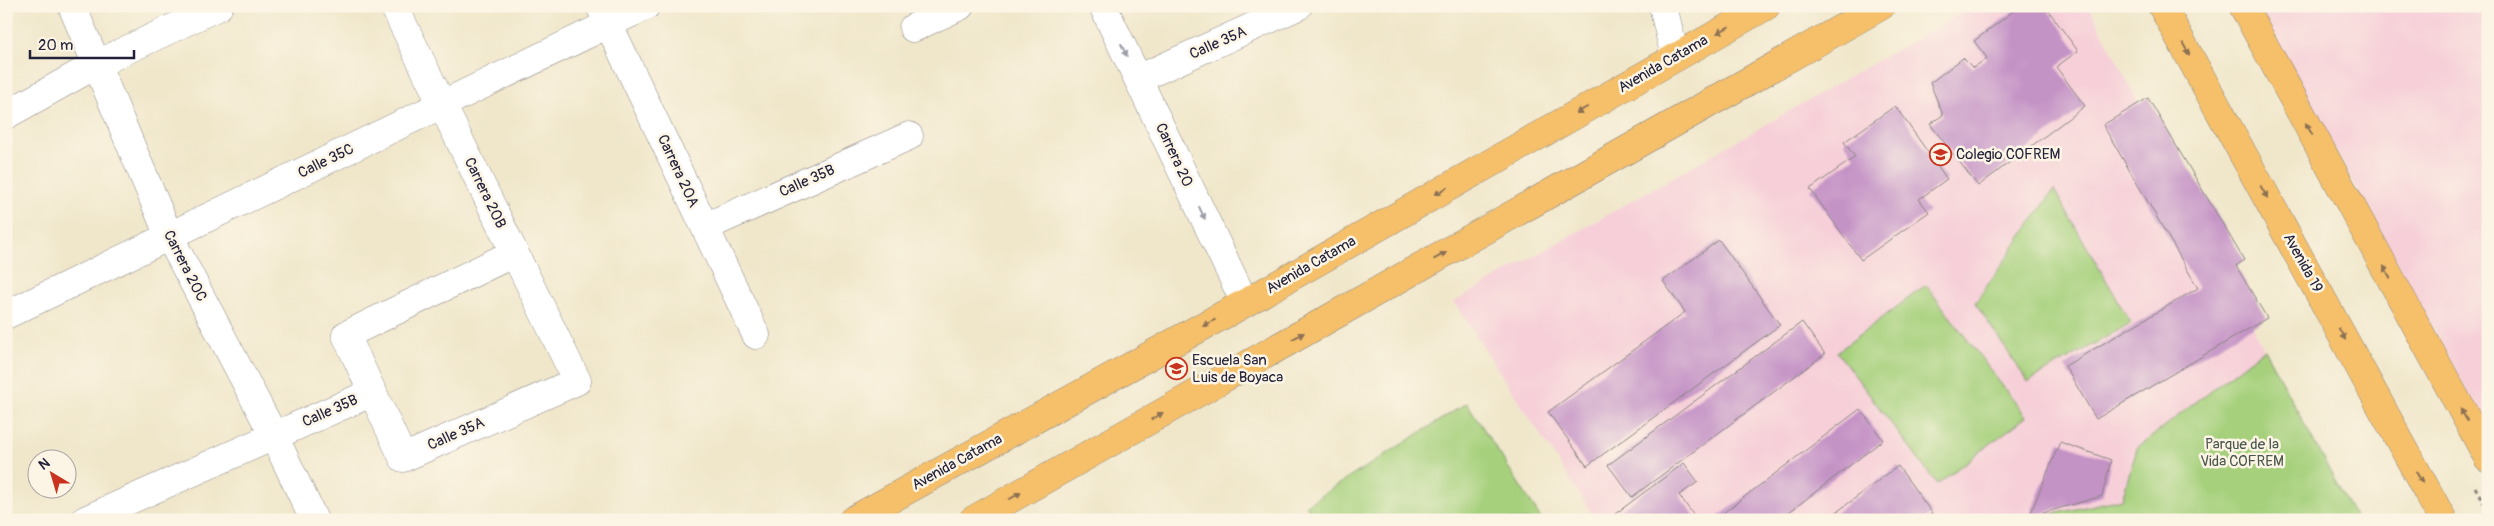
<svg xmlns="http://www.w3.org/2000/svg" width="2494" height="526" font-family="Pangolin,sans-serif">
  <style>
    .built { fill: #f6cfd8 }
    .green { fill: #a6d07b; stroke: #64795b }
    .building { fill: #c493c6 }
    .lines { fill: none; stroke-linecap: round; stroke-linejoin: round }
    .minor-casing { stroke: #898483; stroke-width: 29 }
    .major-casing { stroke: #898483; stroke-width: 29 }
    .path { stroke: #898483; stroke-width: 3; stroke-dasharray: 4 4; stroke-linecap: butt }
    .minor { stroke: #fff; stroke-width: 28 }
    .major { stroke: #f6c06b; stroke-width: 28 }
    .oneway { fill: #8c7153 }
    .oneway2 { fill: #9c9ca7 }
    .labels { text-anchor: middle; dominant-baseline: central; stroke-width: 5; stroke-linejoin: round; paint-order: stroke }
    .street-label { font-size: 15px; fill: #22223b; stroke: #fcf5e5 }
    .poi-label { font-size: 15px; fill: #22223b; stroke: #fcf5e5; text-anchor: start }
    .park-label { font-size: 15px; fill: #4a564e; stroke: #fcf5e5 }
  </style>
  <rect width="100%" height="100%" fill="#fcf5e5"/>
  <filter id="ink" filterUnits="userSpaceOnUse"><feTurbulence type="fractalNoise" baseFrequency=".02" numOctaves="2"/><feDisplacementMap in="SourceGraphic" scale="10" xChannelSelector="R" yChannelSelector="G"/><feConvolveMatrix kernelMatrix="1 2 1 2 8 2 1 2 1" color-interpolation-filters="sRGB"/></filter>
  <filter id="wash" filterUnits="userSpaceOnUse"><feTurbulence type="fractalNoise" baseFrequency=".0096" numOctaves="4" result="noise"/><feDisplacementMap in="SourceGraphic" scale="20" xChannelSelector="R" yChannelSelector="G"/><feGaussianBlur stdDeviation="1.12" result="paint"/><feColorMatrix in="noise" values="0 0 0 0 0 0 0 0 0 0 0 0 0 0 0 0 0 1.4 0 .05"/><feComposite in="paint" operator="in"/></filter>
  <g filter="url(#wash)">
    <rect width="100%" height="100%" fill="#f0e7cb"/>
    <path class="built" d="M1974,6H2089L2264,349L2138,448L2122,499L2048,515L2037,520H1596L1454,302Z
      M2257,6H2488V430Z"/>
    <path class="green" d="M2054,190L2131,323L2028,382L1975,303Z
      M1926,285L2026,417L1937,484L1837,352Z
      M2264,349L2356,520H2037L2048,515L2122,499L2137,448Z
      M1467,403L1542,520H1315L1306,505Z"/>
    <g id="blocks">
      <path class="building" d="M2020,6H2045L2078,51L2056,67L2085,106L1978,186L1930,124L1943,115L1930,83L1963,58L1973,68L1987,58L1974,41Z
        M2148,98L2244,260L2236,266L2267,318L2096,419L2065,366L2198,288L2103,125Z
        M1895,106L1947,179L1919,199L1929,212L1861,260L1810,189L1855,157L1844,142Z
        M1719,240L1780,325L1587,466L1548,412L1685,312L1663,281Z
        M1802,322L1825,354L1632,497L1608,465Z
        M1860,409L1883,440L1779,520H1714Z
        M2060,442L2111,460L2102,496L2029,517Z
        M1684,463L1698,482L1679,495L1697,520H1619L1615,514Z
        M1898,466L1932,513L1923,520H1826Z"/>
    </g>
  </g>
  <g filter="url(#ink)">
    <use href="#blocks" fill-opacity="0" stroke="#898483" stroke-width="1"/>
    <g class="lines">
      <defs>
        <path id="minor" d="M72,6L169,236L274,436L314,520
          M394,6L577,381L403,458L346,335L514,253
          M600,6L756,335
          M1103,6L1245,303
          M1663,6L1675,57
          M913,28L960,6
          M1138,79L1298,6
          M6,115L97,64L219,6
          M705,227L909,136
          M6,315L646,6
          M85,520L373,392"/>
        <path id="major" d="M2162,6L2443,520
          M2243,6L2488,458
          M853,520L1245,303L1766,6
          M973,520L1881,6"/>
      </defs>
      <use href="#minor" class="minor-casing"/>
      <use href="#major" class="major-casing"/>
      <path class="path" d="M2475,487L2488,510"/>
      <use href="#minor" class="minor"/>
      <use href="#major" class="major"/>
    </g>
    <defs><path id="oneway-solid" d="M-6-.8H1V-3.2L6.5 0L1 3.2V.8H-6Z" transform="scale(1.25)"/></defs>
    <g class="oneway">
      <use href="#oneway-solid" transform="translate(1723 30) rotate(151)"/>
      <use href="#oneway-solid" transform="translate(2186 49) rotate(61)"/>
      <use href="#oneway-solid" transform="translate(1582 110) rotate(150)"/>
      <use href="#oneway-solid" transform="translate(2309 129) rotate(-119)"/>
      <use href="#oneway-solid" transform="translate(1441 191) rotate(150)"/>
      <use href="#oneway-solid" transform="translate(2264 192) rotate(61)"/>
      <use href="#oneway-solid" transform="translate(1440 256) rotate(-29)"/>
      <use href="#oneway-solid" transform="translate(2387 272) rotate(-119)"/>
      <use href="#oneway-solid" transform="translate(1209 323) rotate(151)"/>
      <use href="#oneway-solid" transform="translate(2342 334) rotate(61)"/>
      <use href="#oneway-solid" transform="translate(1298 336) rotate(-29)"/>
      <use href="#oneway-solid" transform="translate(2464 415) rotate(-119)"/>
      <use href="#oneway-solid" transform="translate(1157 416) rotate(-30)"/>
      <use href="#oneway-solid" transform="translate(2419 477) rotate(61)"/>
      <use href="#oneway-solid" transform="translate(1015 496) rotate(-30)"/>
    </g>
    <g class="oneway2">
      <use href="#oneway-solid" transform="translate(1124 50) rotate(64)"/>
      <use href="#oneway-solid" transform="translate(1202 213) rotate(65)"/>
    </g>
  </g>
  <defs>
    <symbol id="university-ring" viewBox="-11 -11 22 22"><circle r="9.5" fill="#fcf5e5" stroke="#c8321e" stroke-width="1.5"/><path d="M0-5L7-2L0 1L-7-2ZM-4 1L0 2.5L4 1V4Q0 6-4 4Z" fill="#c8321e"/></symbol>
    <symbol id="school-ring" viewBox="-11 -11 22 22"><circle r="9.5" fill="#fcf5e5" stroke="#c8321e" stroke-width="1.5"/><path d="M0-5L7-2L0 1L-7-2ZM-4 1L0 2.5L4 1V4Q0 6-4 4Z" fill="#c8321e"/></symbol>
  </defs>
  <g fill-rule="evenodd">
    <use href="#university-ring" x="1928" y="142" width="25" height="25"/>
    <use href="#school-ring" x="1164" y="356" width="25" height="25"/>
  </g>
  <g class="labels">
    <g class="street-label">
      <text transform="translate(1218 43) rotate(-24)">Calle 35A</text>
      <text transform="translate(1663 64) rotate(-30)">Avenida Catama</text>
      <text transform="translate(1174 155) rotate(65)">Carrera 20</text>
      <text transform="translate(326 161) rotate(-26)">Calle 35C</text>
      <text transform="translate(678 171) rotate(65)">Carrera 20A</text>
      <text transform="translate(807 181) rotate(-24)">Calle 35B</text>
      <text transform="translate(485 193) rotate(64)">Carrera 20B</text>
      <text transform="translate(2303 263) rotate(61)">Avenida 19</text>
      <text transform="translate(1311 265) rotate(-30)">Avenida Catama</text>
      <text transform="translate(185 266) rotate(63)">Carrera 20C</text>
      <text transform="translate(330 411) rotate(-24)">Calle 35B</text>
      <text transform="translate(456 434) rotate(-24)">Calle 35A</text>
      <text transform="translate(957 462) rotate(-29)">Avenida Catama</text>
    </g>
    <g class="poi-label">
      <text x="1956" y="154">Colegio COFREM</text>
      <text x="1192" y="360">Escuela San<tspan x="1192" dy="17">Luis de Boyaca</tspan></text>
    </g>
    <g class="park-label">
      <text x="2242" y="444">Parque de la<tspan x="2242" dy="17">Vida COFREM</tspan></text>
    </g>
  </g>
  <rect width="2494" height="526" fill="none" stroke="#fcf5e5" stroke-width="25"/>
  <g transform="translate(52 474) rotate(322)"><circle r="24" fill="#fcf5e5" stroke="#a5a1a1"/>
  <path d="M0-4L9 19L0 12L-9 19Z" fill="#c8321e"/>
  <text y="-8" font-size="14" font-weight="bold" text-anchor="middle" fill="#22223b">N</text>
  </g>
  <path d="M30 50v8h104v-8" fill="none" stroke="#22223b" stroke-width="2.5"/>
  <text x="38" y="50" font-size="15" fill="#22223b" stroke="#fcf5e5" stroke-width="4" paint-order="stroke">20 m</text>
</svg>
